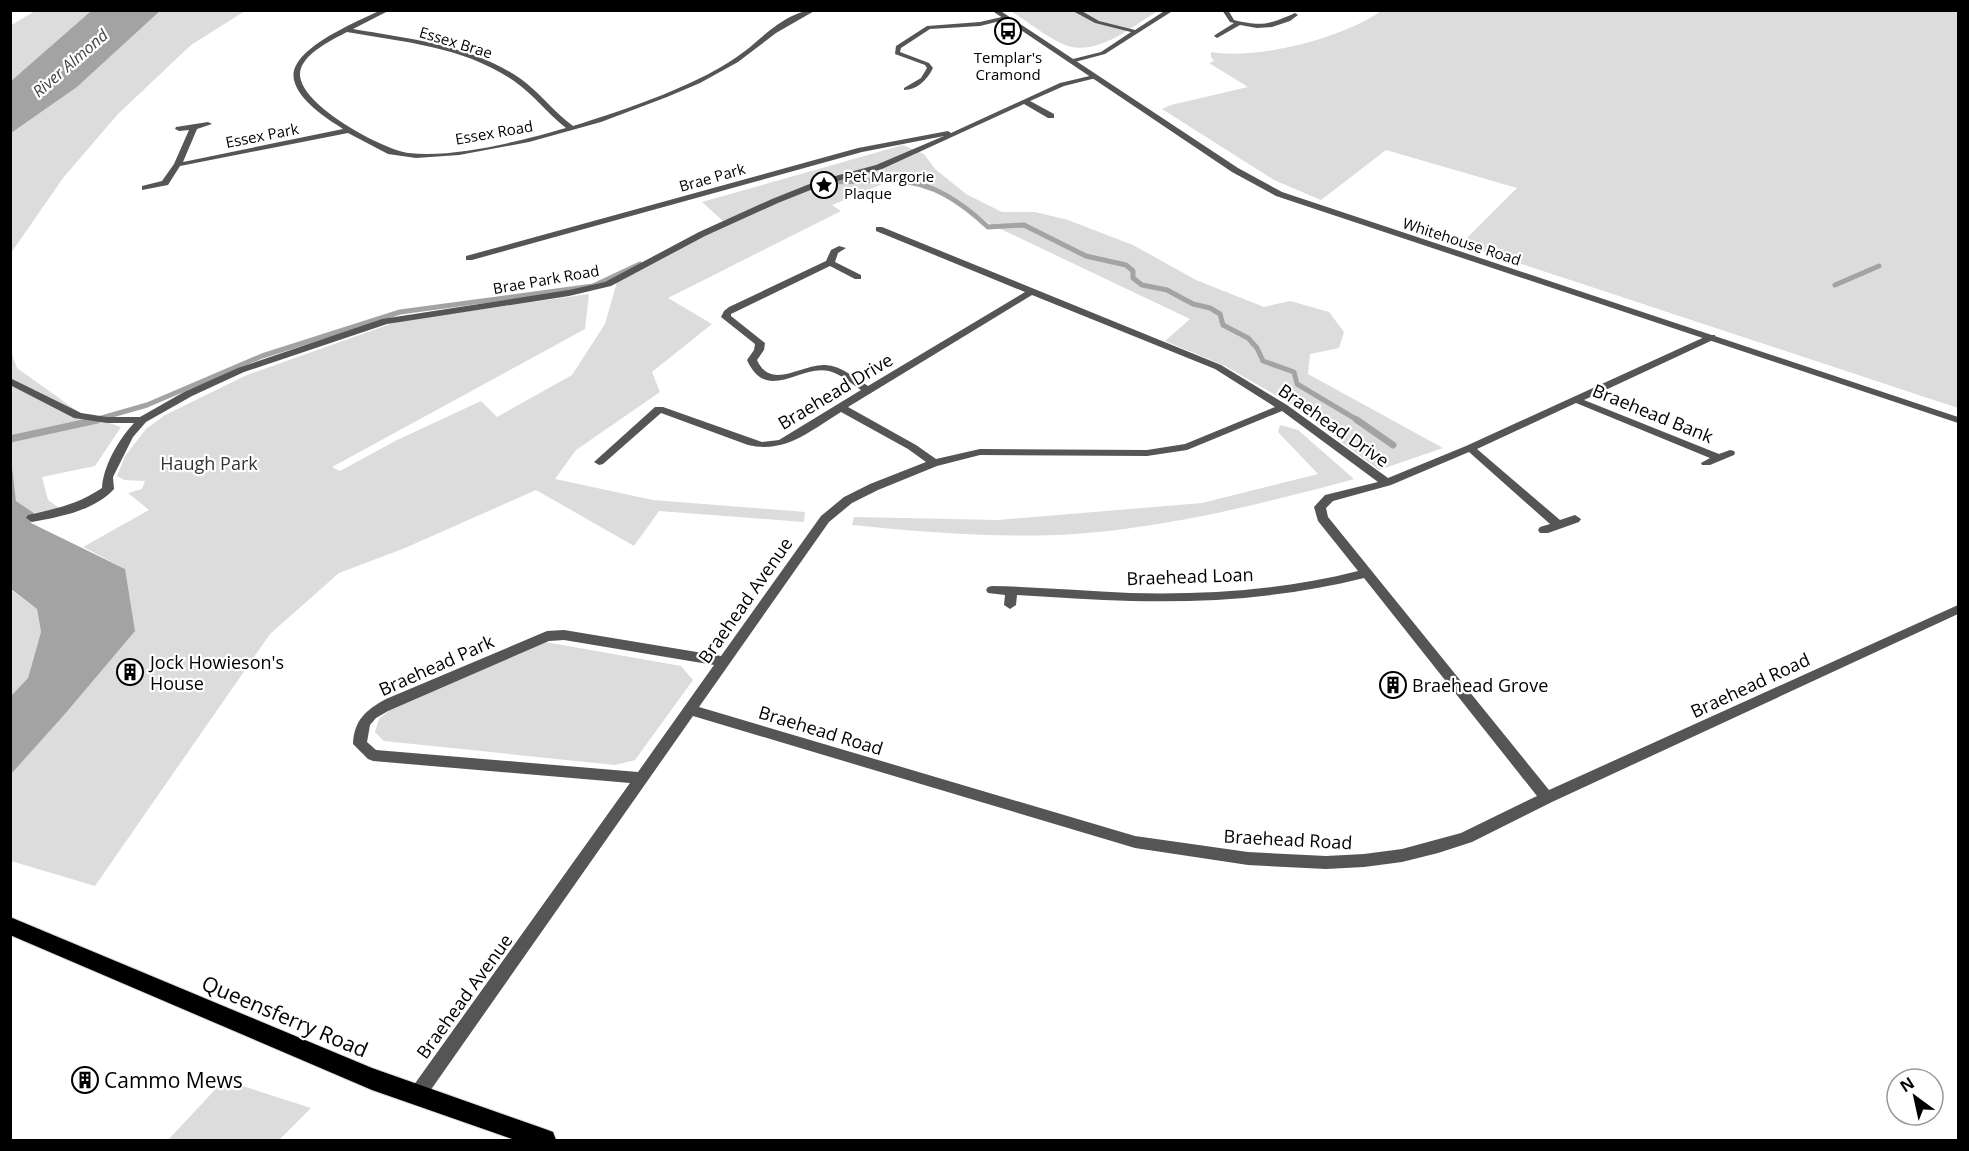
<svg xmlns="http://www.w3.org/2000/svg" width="1969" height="1151" font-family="'Open Sans',sans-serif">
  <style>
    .green { fill: #dcdcdc }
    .water { fill: #a3a3a3 }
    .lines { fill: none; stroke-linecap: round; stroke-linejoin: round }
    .stream-far2 { stroke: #a3a3a3; stroke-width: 4 }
    .stream-far1 { stroke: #a3a3a3; stroke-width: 5 }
    .stream { stroke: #a3a3a3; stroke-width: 7 }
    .primary-casing { stroke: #dbdbdb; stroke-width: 2 }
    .minor { fill: #555; fill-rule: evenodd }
    .tertiary { fill: #555; fill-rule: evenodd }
    .primary { fill: #000; fill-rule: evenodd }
    .labels { text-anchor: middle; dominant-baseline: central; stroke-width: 4.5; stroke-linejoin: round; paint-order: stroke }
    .far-street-label { font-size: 15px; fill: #000; stroke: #fff }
    .far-poi-label { font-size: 15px; fill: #000; stroke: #fff }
    .far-water-label { font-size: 16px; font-style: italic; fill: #444; stroke: #fff }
    .street-label { font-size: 18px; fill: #000; stroke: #fff }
    .park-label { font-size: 18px; fill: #333; stroke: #fff }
    .poi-label { font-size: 18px; fill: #000; stroke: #fff; text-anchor: start }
    .near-street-label { font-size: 21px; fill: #000; stroke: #fff }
    .near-poi-label { font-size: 21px; fill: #000; stroke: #fff; text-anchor: start }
  </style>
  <rect width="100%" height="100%" fill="#fff"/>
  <path class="green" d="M35,11H91L11,81L10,26Z
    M160,11H245L191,45L118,114L63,178L11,253L10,133L77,87Z
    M1011,11H1158C1134,25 1102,53 1072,47C1055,44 1027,21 1011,11Z
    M1381,11H1958V408L1461,244L1517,188L1386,150L1321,200L1274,180L1162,109L1171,105L1248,87L1209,63L1214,61L1211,57V52C1258,60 1343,38 1381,11Z
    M903,145L924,154L935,169L966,194L1002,212H1035L1068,220L1133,245L1196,280L1264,307L1290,301L1329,312L1344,332L1339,348L1310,354L1308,374L1443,448L1379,470L1291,404L1225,366L1165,341L1190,319L990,224L951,197L899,177L832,205L841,211L668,298L712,324L652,372L660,392L576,450L555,479L653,500L805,512L804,522L659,511L634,546L536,490L405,548L339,573L270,634L95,886L11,861V771L125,569L83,547L149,510L128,493L142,489L145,481L124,480L117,476L125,456L146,429L165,415L247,375L399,321L589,294L585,329L332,467L340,471L395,441L481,401L497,417L572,375L605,324L619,275L725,223L702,202Z
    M10,349L17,368L80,413L121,427L95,466L42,477L48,500L59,508L34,513L16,501L10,449Z
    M1280,425L1298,430L1354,479C1280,499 1206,518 1131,528C1039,542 944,534 852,525L854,517L998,520L1202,503L1318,474L1278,432Z
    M10,589L37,609L41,632L28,678L11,696Z
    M545,642L681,666L693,680L635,760L615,765L384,741L375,732L379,719L393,707Z
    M224,1080L311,1108L279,1140H168Z"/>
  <path class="water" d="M91,11H160L77,87L11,133V81Z
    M10,449L16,501L34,513L31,523L125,569L135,631L64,715L11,774V696L28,678L41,632L37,609L11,589Z"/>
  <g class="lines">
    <path class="stream-far2" d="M828,182L881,180L912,182"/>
    <path class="stream-far1" d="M897,181C933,182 962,203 988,227L1024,225L1086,256L1126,265L1133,271V278L1142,285L1167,290L1193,304L1210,308L1220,314L1223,325L1248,338L1257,348L1263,361L1294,372L1297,384L1359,421
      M828,182L868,181
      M1835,285L1879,266
      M91,421L147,405L262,356L400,312L593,286L640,264"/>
    <path class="stream" d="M1357,420L1393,445
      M10,439L97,420"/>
    <defs>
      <path id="primary" d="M10,917L372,1068L545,1129L553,1132L556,1140H515L372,1090L10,935Z"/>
    </defs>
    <use href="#primary" class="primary-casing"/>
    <path class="minor" d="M381,10H390L353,29C410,39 472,45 521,79C540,93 554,112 573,126C624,110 703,84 745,51C765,35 789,10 816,10L776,33L738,62L700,83L667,97L601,122L529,142L459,155L416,158L388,154L348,133L180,166L168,185L142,190V186L162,181L174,164L189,130L179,131L175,129L176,127L208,122L212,124L197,129L183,162L343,129C326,118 299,101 294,80C287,49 359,21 381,10ZM347,32C404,42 465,47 514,81C534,95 548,114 566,128C521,141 455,158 409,153C383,150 289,100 301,68C308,51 332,40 347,32Z
      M1071,10H1080L1099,21L1135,30L1166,10H1174L1105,54L1071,63L1069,62V60L1101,52L1131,32L1095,23Z
      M1222,10H1228L1234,20C1262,27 1270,24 1295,13L1298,15L1290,21L1272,27L1257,28L1240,25L1217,38L1214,36L1215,35L1234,23L1230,22Z
      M1006,16L1008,19L980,26L930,29L901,48L900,52L929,63L933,68C927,80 917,90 904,90V88L921,78L927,68L925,65L895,54L896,46L927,26L980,22Z
      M1094,75L1096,76V78L1064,86L1030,101L1054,114V118H1048L1024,104L882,169L823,185L778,203L705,236L611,286L569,296L387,324L244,372L192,396L146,422L133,437L113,477L114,489C94,511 59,517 32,522L26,518L28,515C57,508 77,505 102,488C103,466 119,439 134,423H107L74,418L10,385V378L81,413L107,417H140L184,392L238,368L382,319L569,290L605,282L699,232L772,199L817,181L876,165L944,136L862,152L472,260H466V256L858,148L948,131L951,133L1060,83Z
      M876,227H882L1221,365L1287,405L1388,478L1466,446L1709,335H1715V339L1584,400L1719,454L1730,450L1734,451L1735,453L1734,455L1710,465H1702L1701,463L1710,458L1576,403L1477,449L1560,520L1575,515L1581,519L1579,522L1548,533H1540L1538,530L1540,527L1550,524L1469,452L1391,485L1333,501L1326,508L1328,517L1549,790L1958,605V614L1552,802L1472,842L1438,853L1402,862L1364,867L1326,869L1248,865L1135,848L693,716L423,1101L417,1104L411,1101L408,1095L411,1089L630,783L373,761L368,759L353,744C354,720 366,710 386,699L547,631L564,630L721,656L821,516L844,497L870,484L926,462L908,449L841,412C811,430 786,454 748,445L661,413L603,464L599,465L594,462L655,407H663L762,442L779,440L861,390C852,384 841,374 829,371C799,364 767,404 747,360L754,350L755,344L721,317L724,311L729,307L826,261L831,250L839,246L846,248L838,253L835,262L861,275V279H855L830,266L731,314V316L765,343L764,350L757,360C771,391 801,364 825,365C842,366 855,378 868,386L1025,292L876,231ZM1032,295L1215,369L1275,407L1185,444L1147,450L980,449L936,459L916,445L848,407ZM1282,411L1378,482L1325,495L1314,507L1318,521L1358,571C1284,590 1206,595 1130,593C1084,591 1038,587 992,586L988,587L986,590L988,593L1005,595L1004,605L1010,609L1016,605L1017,595C1056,597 1094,600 1132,601C1210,603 1288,597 1364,578L1537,796L1461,833L1402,849L1364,854L1326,856L1248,852L1135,836L699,707L829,522L852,503L878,490L937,466L980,455L1147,456L1187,450ZM564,640L714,665L638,772L376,750L367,742L370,725L376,718L388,711L549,641Z"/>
    <path class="tertiary" d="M991,10H999L1238,168L1282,192L1958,417V423L1276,196L1232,172Z"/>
    <use href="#primary" class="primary"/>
  </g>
  <defs>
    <symbol id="bus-ring" viewBox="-11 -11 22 22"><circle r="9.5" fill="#fff" stroke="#000" stroke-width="1.5"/><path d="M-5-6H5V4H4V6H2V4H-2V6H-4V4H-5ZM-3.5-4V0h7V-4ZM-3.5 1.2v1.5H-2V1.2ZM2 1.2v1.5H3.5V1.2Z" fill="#000"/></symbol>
    <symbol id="sight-ring" viewBox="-11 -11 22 22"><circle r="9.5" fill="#fff" stroke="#000" stroke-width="1.5"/><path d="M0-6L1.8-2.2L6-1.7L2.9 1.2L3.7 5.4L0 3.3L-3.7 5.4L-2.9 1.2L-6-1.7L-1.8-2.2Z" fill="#000"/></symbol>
    <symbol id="building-ring" viewBox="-11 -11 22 22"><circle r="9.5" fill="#fff" stroke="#000" stroke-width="1.5"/><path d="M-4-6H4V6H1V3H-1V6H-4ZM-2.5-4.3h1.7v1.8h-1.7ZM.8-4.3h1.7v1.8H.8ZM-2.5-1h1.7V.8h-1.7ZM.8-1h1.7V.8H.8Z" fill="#000"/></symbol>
  </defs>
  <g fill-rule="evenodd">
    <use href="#bus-ring" x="993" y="16" width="30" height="30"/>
    <use href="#sight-ring" x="809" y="170" width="30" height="30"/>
    <use href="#building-ring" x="115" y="657" width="30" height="30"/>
    <use href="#building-ring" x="1378" y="670" width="30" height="30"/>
    <use href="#building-ring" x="70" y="1065" width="30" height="30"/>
  </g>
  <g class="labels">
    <g class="far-street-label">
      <text transform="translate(456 42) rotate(17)">Essex Brae</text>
      <text transform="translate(494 132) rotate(-10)">Essex Road</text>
      <text transform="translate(262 135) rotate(-11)">Essex Park</text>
      <text transform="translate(712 177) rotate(-16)">Brae Park</text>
      <text transform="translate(1462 241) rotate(18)">Whitehouse Road</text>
      <text transform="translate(546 279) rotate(-10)">Brae Park Road</text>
    </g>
    <g class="far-poi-label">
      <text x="1008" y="57">Templar's<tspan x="1008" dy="17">Cramond</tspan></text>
      <text x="844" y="176" text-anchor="start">Pet Margorie<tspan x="844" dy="17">Plaque</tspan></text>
    </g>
    <g class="far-water-label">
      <text transform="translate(70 63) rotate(-41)">River Almond</text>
    </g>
    <g class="street-label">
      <text transform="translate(835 391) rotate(-31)">Braehead Drive</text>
      <text transform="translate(1653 413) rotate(22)">Braehead Bank</text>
      <text transform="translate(1334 425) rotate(35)">Braehead Drive</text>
      <text transform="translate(1190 576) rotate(-2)">Braehead Loan</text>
      <text transform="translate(745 600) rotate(-55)">Braehead Avenue</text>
      <text transform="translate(436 665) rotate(-24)">Braehead Park</text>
      <text transform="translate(1750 685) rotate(-25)">Braehead Road</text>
      <text transform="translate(821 730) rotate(17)">Braehead Road</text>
      <text transform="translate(1288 839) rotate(3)">Braehead Road</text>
      <text transform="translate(464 996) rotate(-54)">Braehead Avenue</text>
    </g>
    <g class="park-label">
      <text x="209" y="463">Haugh Park</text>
    </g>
    <g class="poi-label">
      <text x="150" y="662">Jock Howieson's<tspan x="150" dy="21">House</tspan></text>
      <text x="1412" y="685">Braehead Grove</text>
    </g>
    <g class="near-street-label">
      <text transform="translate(285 1016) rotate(23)">Queensferry Road</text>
    </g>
    <g class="near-poi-label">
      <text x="104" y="1080">Cammo Mews</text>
    </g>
  </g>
  <rect width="1969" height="1151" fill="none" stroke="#000000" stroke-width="24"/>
  <g transform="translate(1915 1097) rotate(327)"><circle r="28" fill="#ffffff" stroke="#999999" stroke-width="1.5"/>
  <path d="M0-4.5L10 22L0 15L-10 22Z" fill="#000000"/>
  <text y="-9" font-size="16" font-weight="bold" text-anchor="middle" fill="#000000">N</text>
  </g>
</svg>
